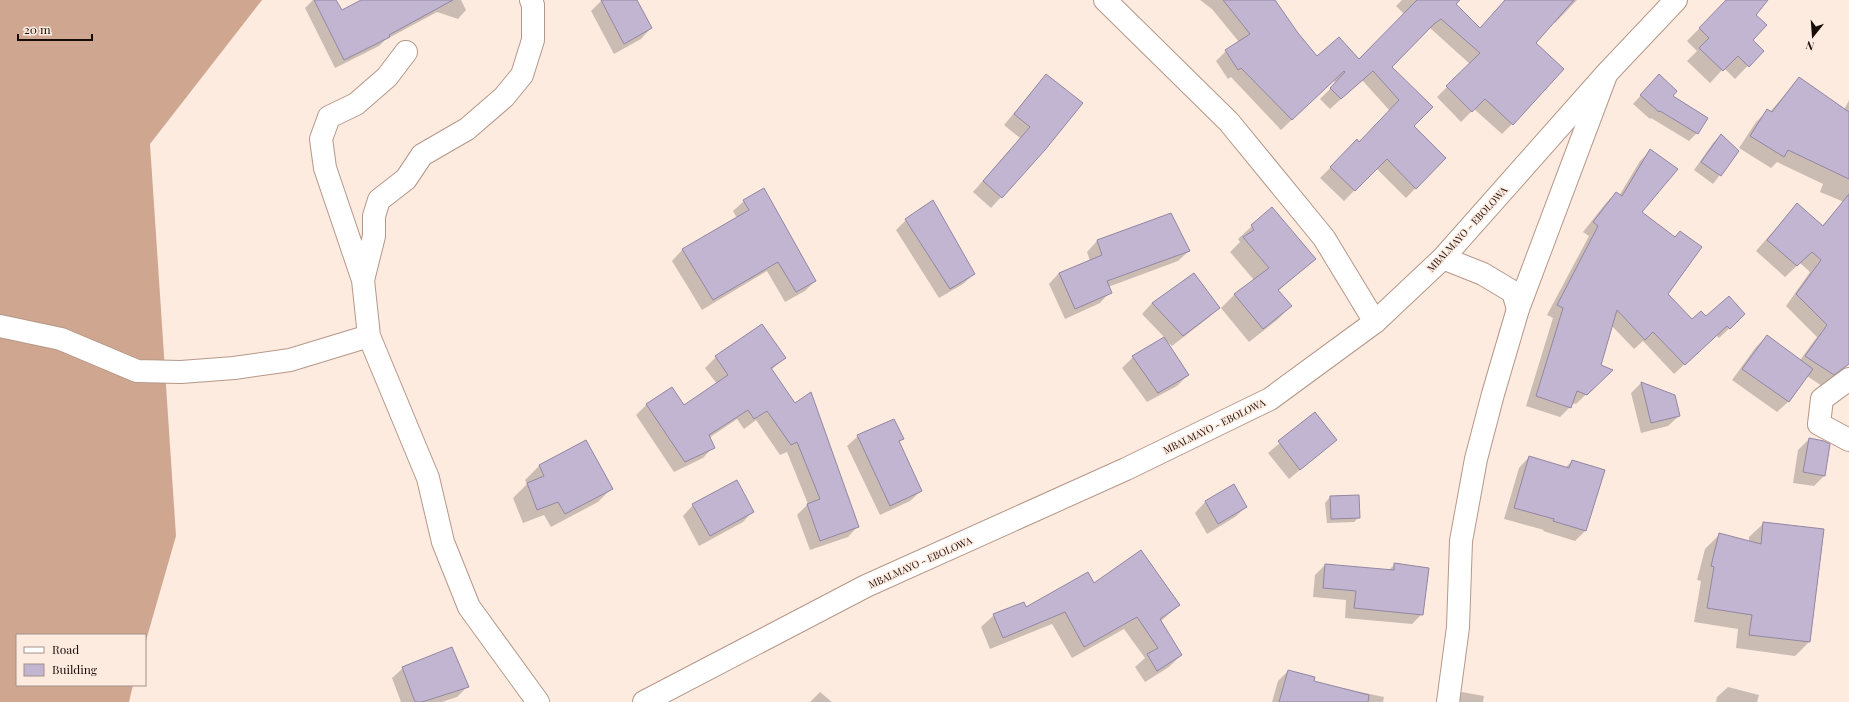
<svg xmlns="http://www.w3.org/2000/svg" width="1849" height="702" font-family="'Playfair Display',serif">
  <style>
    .forest { fill: #cfa790 }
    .shadow { fill: #0003 }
    .building { fill: #c1b5d1; stroke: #9386a2 }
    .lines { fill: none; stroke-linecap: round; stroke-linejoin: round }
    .street-casing { stroke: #b59787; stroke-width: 24 }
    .primary-casing { stroke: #b59787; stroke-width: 24 }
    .highway-casing { stroke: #b59787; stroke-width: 24 }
    .street { stroke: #fff; stroke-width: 22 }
    .primary { stroke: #fff; stroke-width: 22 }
    .highway { stroke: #fff; stroke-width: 22 }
    .labels { text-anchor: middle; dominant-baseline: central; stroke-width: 3; stroke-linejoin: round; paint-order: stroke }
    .street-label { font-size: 10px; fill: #170d07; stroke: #feebe0 }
  </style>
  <rect width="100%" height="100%" fill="#feebe0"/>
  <path class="forest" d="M0,0H262L150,144L176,536L145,644V635H17V685H133L129,702H0Z"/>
  <path class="shadow" d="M313,0H335L342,11L363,0H461L466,10L458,19L437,12L385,40L379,46L335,68L305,8Z
    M602,0H636L651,28L641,39L614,54L591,11Z
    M1200,0H1275L1297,34L1317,58L1359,60L1404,14L1396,6L1402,0H1451L1480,29L1517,0H1577L1555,23L1553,22L1534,43L1512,124L1502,134L1474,109L1461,122L1437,97L1470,64L1430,28L1390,67L1413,126L1445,158L1406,198L1376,168L1344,201L1320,178L1357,141L1359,143L1390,111L1362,80L1330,109L1320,99L1336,83L1333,80L1281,130L1231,77L1228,79L1216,61L1226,51L1239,42L1212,9Z
    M1727,0H1767L1755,15L1751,40L1762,51L1735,79L1724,68L1710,83L1687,61L1697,51L1687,41Z
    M1046,75L1044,150L991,208L973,192L1020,138L1004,125Z
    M1799,78L1844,110L1849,100V204L1820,192L1823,184L1777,162L1771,168L1739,148L1756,122L1767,111L1770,112Z
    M1651,84L1672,96L1697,133L1689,141L1651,118L1650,119L1633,104Z
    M1721,135L1738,151L1713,184L1694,170L1713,143Z
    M1650,151L1641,212L1674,238L1680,232L1666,294L1692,321L1706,318L1734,324L1719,338L1716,335L1674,374L1643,341L1634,349L1611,325L1600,366L1601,380L1576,404L1572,403L1570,407L1560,417L1526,406L1553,318L1547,315L1589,236L1583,232L1606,203L1616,193L1619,196L1640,161Z
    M744,201L815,281L805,291L785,302L767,271L702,310L672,261L682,250L737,218L733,211Z
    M1797,204L1822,226L1841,205L1849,212V363L1835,378L1822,386L1807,376L1788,402L1777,412L1732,380L1756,347L1767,336L1800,360L1817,337L1786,306L1810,272L1800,263L1785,277L1756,251Z
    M1170,214L1189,251L1178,261L1108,287L1110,292L1100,303L1065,319L1049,284L1059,273L1090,261L1087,252L1097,241Z
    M906,220L974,274L963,284L939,298L896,230Z
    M1252,226L1314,259L1277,292L1291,306L1277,320L1249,342L1221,308L1235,294L1254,280L1230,252L1240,242L1238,239Z
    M1193,274L1218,308L1208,318L1172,346L1165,340L1188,375L1177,386L1147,402L1122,368L1133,357L1165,338L1142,314L1152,303Z
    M761,325L785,358L771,370L858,526L848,537L810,550L797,515L808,504L787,452L780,455L756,420L744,429L737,419L709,438L713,447L703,458L674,472L636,415L647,404L683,406L717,384L705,368L716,357Z
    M1641,383L1679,416L1668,426L1641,433L1631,393Z
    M1315,414L1336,440L1289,479L1268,453Z
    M858,436L902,439L899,443L921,491L910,501L880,515L847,446Z
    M1809,439L1824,476L1814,486L1793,483L1798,450Z
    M586,441L612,488L598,502L551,527L544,515L523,523L513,498L527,484L525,480L539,466Z
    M1529,457L1565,468L1572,461L1585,531L1575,541L1543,531L1544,530L1504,519L1519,468Z
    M1234,486L1246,507L1235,517L1207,534L1195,513L1205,502Z
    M1330,497L1359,517L1354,522L1327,523L1325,503Z
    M693,505L753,511L743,522L699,546L683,516Z
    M1764,523L1809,642L1795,656L1736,648L1738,629L1694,622L1701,581L1697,580L1705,549L1719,535L1749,542V537Z
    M1325,565L1388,571L1394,565L1428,568L1422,614L1412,624L1345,618L1346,600L1313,597L1315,575Z
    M1094,584L1179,605L1160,622L1181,655L1169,667L1145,682L1135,667L1145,658L1124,629L1072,658L1052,624L990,649L981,627L994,615L1025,608Z
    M403,668L467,687L457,697L442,702H401L392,678Z
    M1288,671L1313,682L1384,697L1383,702H1272L1278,681Z
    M1728,687L1759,695L1757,702H1716L1717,697Z
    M820,692L832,702H810Z
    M1462,692L1484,696L1483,702H1453Z"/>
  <path class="building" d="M314,0H336L342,10L361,0H453L389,35L390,37L344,60Z
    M601,0H637L652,28L624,44Z
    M1223,0H1275L1298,33L1317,56L1339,37L1359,59L1417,0H1460L1456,4L1480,28L1505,0H1574L1536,43L1564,69L1513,125L1485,99L1472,112L1446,86L1480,53L1441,19L1434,24L1392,67L1433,107L1414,126L1446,158L1416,189L1387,159L1355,191L1330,167L1357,139L1359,142L1399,100L1373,71L1341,99L1330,88L1345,72L1344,71L1292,120L1241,68L1238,70L1225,50L1250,34Z
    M1726,0H1768L1756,15L1767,25L1753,40L1764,51L1749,67L1738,56L1723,71L1699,48L1709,38L1699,28Z
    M1046,74L1083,103L1045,150L1002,198L983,181L1030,127L1014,114Z
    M1659,74L1677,91L1673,96L1708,118L1698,134L1660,111L1659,112L1640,95Z
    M1799,77L1849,112V179L1788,150L1784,157L1750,136L1767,109L1772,112Z
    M1721,134L1739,151L1721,176L1701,162Z
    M1650,149L1678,169L1642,212L1675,237L1680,231L1702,247L1668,294L1692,319L1701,311L1706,316L1729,296L1745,314L1730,329L1727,326L1685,365L1653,332L1645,340L1617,310L1601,365L1613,370L1587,395L1577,391L1571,408L1536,396L1563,308L1557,305L1598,226L1593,222L1616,192L1622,196Z
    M764,188L816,281L796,292L778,262L713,300L682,249L749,210L743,200Z
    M1849,194V364L1834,375L1805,356L1827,325L1796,294L1821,260L1812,252L1797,266L1767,240L1797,203L1823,226Z
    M933,200L975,274L950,289L905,219Z
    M1272,207L1316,259L1278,290L1292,306L1263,329L1234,294L1269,268L1243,237L1254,230L1251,225Z
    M1171,213L1190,251L1107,281L1112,293L1075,309L1059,273L1102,255L1097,240Z
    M1194,273L1220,308L1183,336L1152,303Z
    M762,324L786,358L771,368L795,403L811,392L859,527L820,541L807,504L820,499L797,442L791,445L767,411L754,419L748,410L709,435L715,448L685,462L646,404L672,387L684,405L728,375L715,356Z
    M1767,335L1813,369L1789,402L1742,369Z
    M1164,337L1189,375L1158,393L1132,356Z
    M1641,382L1675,395L1680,416L1651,423Z
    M1315,412L1337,440L1300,470L1278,441Z
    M894,419L904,439L899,441L922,491L890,506L857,435Z
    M1809,438L1824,441L1830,444L1825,476L1803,472Z
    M586,440L613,489L565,514L558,502L537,510L527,483L544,476L539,465Z
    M1529,456L1569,468L1572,460L1605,470L1586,531L1553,521L1554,519L1514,508Z
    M737,480L754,512L710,536L692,504Z
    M1234,484L1247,507L1218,524L1205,501Z
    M1359,495L1360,518L1331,519L1330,496Z
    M1763,522L1824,529L1810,642L1749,635L1752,615L1707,608L1714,567L1711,566L1719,533L1761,544Z
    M1141,550L1180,605L1160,619L1182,655L1157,671L1147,654L1158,648L1137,617L1084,647L1065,612L1003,638L993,614L1024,602L1026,607L1088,572L1094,583Z
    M1394,563L1429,568L1423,615L1354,608L1356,591L1323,588L1325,564L1394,570Z
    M452,647L469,687L422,702H415L402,667Z
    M1288,670L1315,677L1314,681L1369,695L1368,702H1279Z"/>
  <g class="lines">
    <defs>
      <path id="street" d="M531,0L533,5V40L522,75L504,97L467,129L422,155L406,179L379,200L374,216V236L363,280L369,336L428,478L443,542L469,607L538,702
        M1105,0L1229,122L1324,238L1375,322
        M363,280L325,168L321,139L329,117L356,104L387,77L406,52
        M0,326L61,339L137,371L181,372L234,368L290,360L369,336
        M1849,379L1822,399L1819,424L1849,440"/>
      <path id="primary" d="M1448,702L1458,627L1461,541L1476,459L1493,394L1518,309L1606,75"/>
      <path id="highway" d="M1443,258L1483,274L1513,292L1518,309
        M644,702L866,586L1126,469L1270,399L1375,322L1443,258L1607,73L1676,0"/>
    </defs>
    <use href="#street" class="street-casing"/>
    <use href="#primary" class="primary-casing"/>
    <use href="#highway" class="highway-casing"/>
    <use href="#street" class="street"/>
    <use href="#primary" class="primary"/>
    <use href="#highway" class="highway"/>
  </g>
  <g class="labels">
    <g class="street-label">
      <text transform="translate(1467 229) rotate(-47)">MBALMAYO - EBOLOWA</text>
      <text transform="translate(1214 426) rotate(-26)">MBALMAYO - EBOLOWA</text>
      <text transform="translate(920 562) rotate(-24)">MBALMAYO - EBOLOWA</text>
    </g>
  </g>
  <rect x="16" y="634" width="130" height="52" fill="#feebe0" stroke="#a29289"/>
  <rect x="24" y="647" width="20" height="6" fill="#ffffff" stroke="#a29289"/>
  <text x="52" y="654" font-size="12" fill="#170d07">Road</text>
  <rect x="24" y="664" width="20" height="12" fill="#c1b5d1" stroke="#a29289"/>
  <text x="52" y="674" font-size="12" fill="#170d07">Building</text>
  <g transform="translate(1813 36) rotate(197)" stroke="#feebe0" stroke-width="3" paint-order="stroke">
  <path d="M0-3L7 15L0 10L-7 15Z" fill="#170d07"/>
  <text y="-6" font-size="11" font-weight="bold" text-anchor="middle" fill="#170d07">N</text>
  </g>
  <path d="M18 34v6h74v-6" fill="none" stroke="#170d07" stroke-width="2"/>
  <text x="24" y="34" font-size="12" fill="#170d07" stroke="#feebe0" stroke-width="3" paint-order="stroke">20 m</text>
</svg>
